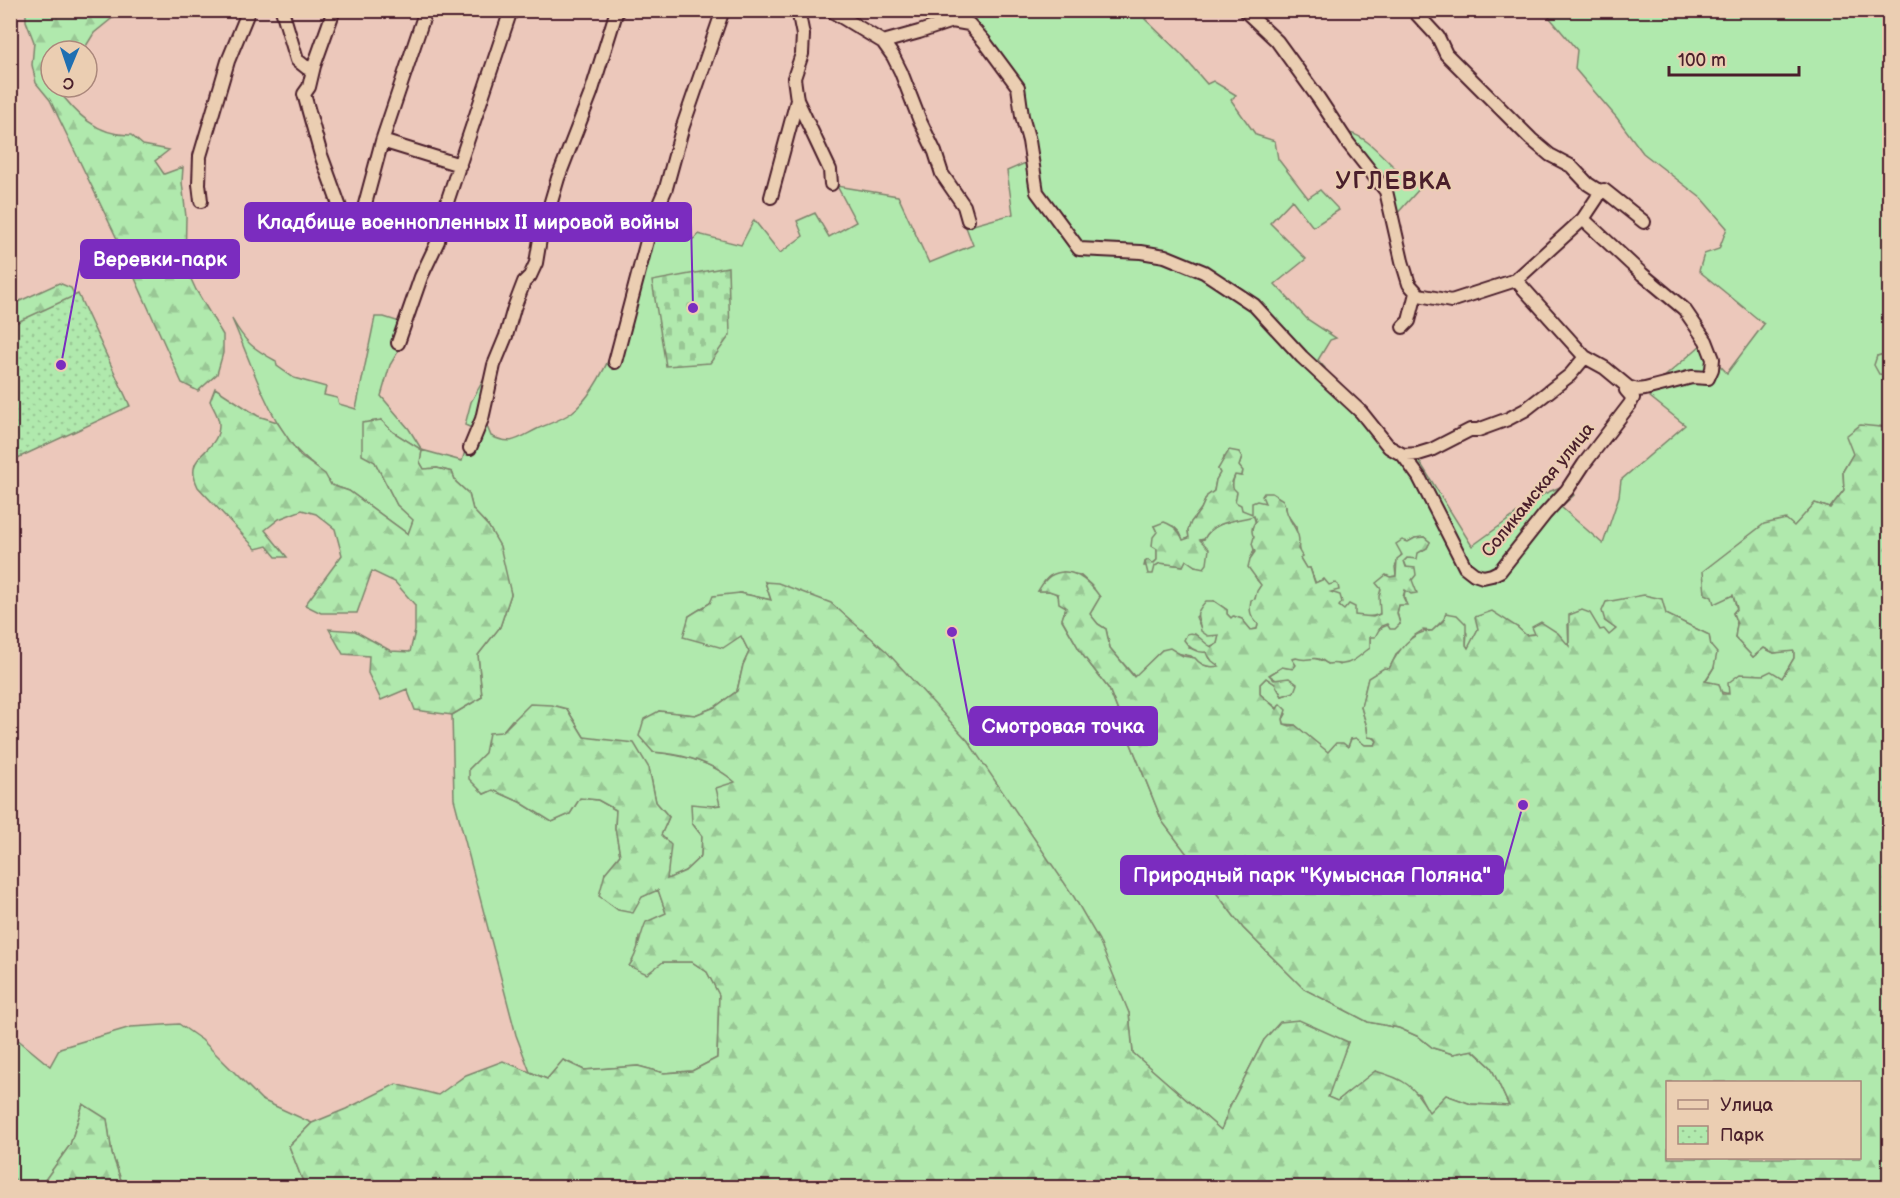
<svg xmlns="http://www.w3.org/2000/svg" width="1900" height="1198" font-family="'Balsamiq Sans',sans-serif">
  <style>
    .grass { fill: #b0e9ad; stroke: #7d846c; stroke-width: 1.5 }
    .forest { fill: url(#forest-firs); stroke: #7d846c; stroke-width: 1.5; fill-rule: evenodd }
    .cemetery { fill: url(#cemetery-stones); stroke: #7d846c; stroke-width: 1.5 }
    .park { fill: url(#park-dots); stroke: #7d846c; stroke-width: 1.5 }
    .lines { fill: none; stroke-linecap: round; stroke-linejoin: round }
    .minor-casing { stroke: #4a1f2b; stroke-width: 16 }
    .minor { stroke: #ebceb2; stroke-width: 12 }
    .labels { text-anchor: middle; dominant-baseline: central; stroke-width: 4.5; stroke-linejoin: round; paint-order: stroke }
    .street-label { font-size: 18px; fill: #4a1f2b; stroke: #ebceb2 }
    .district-label { font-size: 24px; font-weight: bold; letter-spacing: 1.5px; fill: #4a1f2b; stroke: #ebceb2 }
    .leader { fill: none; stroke: #7b2cbf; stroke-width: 2 }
    .callout-dot { fill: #7b2cbf; stroke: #ebceb2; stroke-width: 2 }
    .callout { fill: #7b2cbf; stroke: #7b2cbf; stroke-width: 2 }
    .callout-label { font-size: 20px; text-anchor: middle; font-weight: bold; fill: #fff }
  </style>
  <defs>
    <pattern id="forest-firs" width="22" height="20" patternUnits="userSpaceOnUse" patternTransform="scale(1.5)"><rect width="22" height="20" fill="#b0e9ad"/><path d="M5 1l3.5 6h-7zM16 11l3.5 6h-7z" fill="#99c795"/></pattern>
    <pattern id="cemetery-stones" width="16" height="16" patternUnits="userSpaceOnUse" patternTransform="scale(1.5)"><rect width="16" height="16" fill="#b0e9ad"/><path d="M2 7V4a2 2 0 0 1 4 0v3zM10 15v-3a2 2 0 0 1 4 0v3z" fill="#99c795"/></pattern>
    <pattern id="park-dots" width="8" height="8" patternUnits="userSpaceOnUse" patternTransform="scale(1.5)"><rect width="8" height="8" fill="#b0e9ad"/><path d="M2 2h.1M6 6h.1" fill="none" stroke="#99c795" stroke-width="1.8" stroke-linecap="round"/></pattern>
  </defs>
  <rect width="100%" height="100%" fill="#ecc8bb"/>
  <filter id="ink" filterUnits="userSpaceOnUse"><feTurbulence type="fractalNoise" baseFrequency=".0167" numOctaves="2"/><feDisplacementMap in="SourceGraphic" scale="12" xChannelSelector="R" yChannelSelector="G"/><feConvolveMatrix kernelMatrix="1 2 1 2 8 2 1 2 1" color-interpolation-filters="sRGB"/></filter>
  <g filter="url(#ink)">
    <path class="grass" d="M948,11H1145L1150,15L1145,19L1181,54L1207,84L1213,81L1236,95L1231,100L1256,135L1275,141L1278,159L1308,198L1320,190L1339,210L1313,227L1292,200L1270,223L1306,259L1275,284L1307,319L1336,338L1330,340L1318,360L1325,368L1323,375L1391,445L1418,459L1472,546L1544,494L1567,484L1574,495L1561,507L1603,544L1619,496L1621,480L1685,425L1650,397L1641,384L1662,379L1701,345L1727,373L1764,324L1699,271L1704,254L1719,249L1727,228L1701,198L1643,153L1617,118L1575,69L1577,50L1544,11H1889L1890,353L1877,356L1888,375L1889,428L1880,426L1853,454L1843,471L1844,490L1830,508L1815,503L1733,595L1737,609L1733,613L1737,624L1735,638L1753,657L1764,648L1774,653L1794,650V658L1782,679L1754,674C1729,694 1732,701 1705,682L1714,667L1709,635L1666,614L1605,621L1616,629L1609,636L1600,630L1596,624H1568L1569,647L1536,634L1525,635L1517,627L1478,629L1468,649L1466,645L1467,633L1446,613L1444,619L1432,631L1423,630L1412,637L1406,645L1397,653L1389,669L1368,679L1361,707L1367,727L1368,736L1374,738L1377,741L1375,745H1365L1356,739H1351L1348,747L1328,753L1295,725L1284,724L1283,719L1286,714L1278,709L1260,694V684L1266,678L1275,684L1282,696L1294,692L1269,675L1282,667L1288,668L1292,659C1304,657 1317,656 1328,664L1333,662L1340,665L1370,648V637C1381,627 1385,624 1400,624L1397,613L1399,605L1406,604C1402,594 1405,589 1412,580L1404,561L1407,558L1427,548L1430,542L1424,537L1415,538L1408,542L1395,567L1396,576L1390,577C1374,598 1384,594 1380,614C1368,619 1346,617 1338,605C1335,600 1335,596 1330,592L1333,591L1329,585L1319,581L1316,584L1310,568L1306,569L1300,558L1296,527L1286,513V506L1266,503L1253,514C1234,513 1229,489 1235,475L1241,476L1239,466L1242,457H1224L1223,463L1218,469L1220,473L1216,480L1214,491L1207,496L1201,509L1191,522L1188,530L1189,539L1183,540L1180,533L1173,526H1154L1157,532V560L1152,564L1148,560L1145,562L1144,566H1155L1160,563L1183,566L1186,559L1195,566L1202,543L1200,539H1204C1213,521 1235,521 1253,515C1258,524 1256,551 1250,559L1257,580L1262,585C1253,595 1254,607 1254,620L1259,624L1257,629L1251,630L1241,619L1234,616L1231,618L1227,614V610L1214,601L1196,617L1200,626L1214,636L1220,634L1217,644L1212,647L1206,645L1195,634L1189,648L1206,652L1208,657L1219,666L1211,668L1200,664L1191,656L1162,650L1135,677L1110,648L1106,629L1098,624L1089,613L1093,609L1094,588L1080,575L1063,572L1039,591C1056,590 1057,593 1066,607L1062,620L1082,654L1109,689L1162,821L1243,928L1304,989L1368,1022L1399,1028L1419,1037L1433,1048L1453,1054L1472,1050L1491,1067L1509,1106L1471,1104L1446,1095L1429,1113L1419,1094L1376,1071L1337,1101L1327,1097L1348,1042L1264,1040L1230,1106L1222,1131L1133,1053L1129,1013L968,741L931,702L765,582L771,600L740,593L710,603L689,616L741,636L749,652L743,665L737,691L715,707L695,715L659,711L653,752C684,755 712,762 736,782L721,805L713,806L692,823L702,836L701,856L685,871L667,880L668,863L661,835L669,817L656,802L649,768L584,737L567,709L512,720L485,753L469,769L484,794L493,790L520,802L552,822L570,814L580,798L598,800L616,810L615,828L620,855L605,873L642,897L658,889L666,913L639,937L637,955L663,962H692L707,972L719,994L717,1058L692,1071L664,1073L638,1066L584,1070L564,1060L547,1079L530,1072L516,1035L454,799L452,715L482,697L478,655L500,627L511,594L489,527L473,510L469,494L456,482L452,472L437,468L424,469L420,462L422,450L393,432L381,420L375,462L397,505L414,520L408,534L349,491L331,485C320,466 300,459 287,438C263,402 249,358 232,319C245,342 252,348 276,361L277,366L294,378L326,387L324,395L337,398L339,404L356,409L375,317H384L400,322L402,345L390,365L381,396L409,429L422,450L462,461L472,428L465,425L471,402L489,370L484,419L491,436C512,446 517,439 537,429C548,424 561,420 571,413C611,384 640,275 657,226L694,239L698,234L741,245L754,220L780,253L803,236L797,221L815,213L829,237L856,222L837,186L898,196L929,263L973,245L966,227L1013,214L1007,171L1028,162L1017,94L988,50Z
      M1349,133C1372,136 1396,177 1421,187L1395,216L1346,136Z
      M179,1024L202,1040L262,1100L312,1123L289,1146L305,1187H121L122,1183L112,1154L107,1120L83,1104L70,1145L40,1187H15V1179L11,1176V1034L50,1066L60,1048L131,1027Z"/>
    <path class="forest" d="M26,11H121L94,33L83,51H51V87H56C75,113 97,136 131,135L143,145L169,150L155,161L164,174L183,167L182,182L186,217L185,266L196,290L223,335V353L217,374L198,391L182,383L120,245L50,100L36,83L32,65L34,42L26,21Z
      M59,283L71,288L86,320L11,333V305Z
      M1889,353H1890L1889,382L1888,375L1879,374L1874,365L1877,356Z
      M215,388L258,416L277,422L300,456L325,474L331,485L349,491L408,534L413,520L397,505L375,462L362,455V423L381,420L393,432L422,450L420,462L424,469L437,468L452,472L456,482L469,494L473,510L489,527L500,546L511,594L500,627L478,655L482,697L452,715L415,710L407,689L381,700L368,673L369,656L343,654L329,629L355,631L391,651L410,652L415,631V605L395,582L372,571L357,613H321L305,605L342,555L335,529L316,514L302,510L279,519L265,530L287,557H276L267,546L256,549L198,487C181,453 220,454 219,424C219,416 213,408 210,401Z
      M1860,425L1890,428L1889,1187H305L289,1146L312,1123L346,1109L396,1084L438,1095L466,1075L503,1061L547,1079L563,1060L584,1070L638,1066L664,1073L692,1071L717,1058L719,995L707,972L692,962H663L647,974L629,966C639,953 639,937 646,922L666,913L658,890L642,897L633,913L618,910L599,896L605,873L620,855L615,828L616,810L598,800L580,798L570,814L552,822L520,802L493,790L484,794L469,779V769L485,753L489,733L502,732L530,704L552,705L567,709L584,737L634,743L649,768L656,802L669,817L661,835L671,845L667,879L685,871L701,856L702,836L692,823L691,804L713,806L720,805L716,788L735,782C712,762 683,754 653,752L639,736L644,719L659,711L695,715L715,707L737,691L743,665L749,652L741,636L723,648L683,637L689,616L710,603L713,596L740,593L771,600L765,582L778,583L831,603L886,651L968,741L1074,897L1099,940L1129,1013L1133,1053L1221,1130L1230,1106L1264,1040L1280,1022L1299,1020L1348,1042L1328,1097L1337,1101L1375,1071C1405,1079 1414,1086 1429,1112L1446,1095L1471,1104L1509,1106L1491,1067L1473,1050L1453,1054L1433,1048L1419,1037L1399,1028L1368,1022L1304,989L1243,928L1162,821L1109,689L1082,654L1062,619L1066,607L1059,603L1058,594L1049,591H1038C1041,586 1045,579 1050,576C1071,564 1089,581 1100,597L1090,614L1098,624L1106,629L1110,648L1134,677L1162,650L1170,648L1183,656L1195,658C1201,666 1209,668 1219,666L1212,661L1206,652C1196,653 1189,648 1184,640L1187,634C1197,630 1203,644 1212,647L1217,644L1219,635L1208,636L1201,631C1199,614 1192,617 1206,601H1214L1227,610V614L1231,618L1233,616L1242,619L1251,630L1257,629L1258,624C1250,616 1249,611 1251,600L1255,599L1257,591L1261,585L1248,567L1250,559L1255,552L1252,544L1254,537C1250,531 1252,526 1256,521L1254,516C1235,521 1213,521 1204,539L1200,540L1209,549L1207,564L1204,568L1195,566L1186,560L1183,566L1160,563L1155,566L1153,574H1148L1145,562L1148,560L1153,564L1157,560V549L1152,546L1153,537L1157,532L1154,526L1164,522C1174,526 1179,530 1183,540L1189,538L1188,530L1191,522L1201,509L1207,496L1214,491L1216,480L1220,473L1218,469L1229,450L1239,452L1242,457L1239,466L1243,471L1242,476L1235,475L1232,482L1233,488L1237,492L1235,502L1241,505L1242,510L1252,514V503L1257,501L1265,503L1262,496L1264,493H1272L1283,500C1285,505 1286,510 1288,515C1293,528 1302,533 1298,549L1302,556L1300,558L1306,568H1310L1315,583L1324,579L1329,585L1335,583L1338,585L1339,590L1331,592L1340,595L1342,602L1339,606L1344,610L1349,604L1355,607V615L1373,617L1380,614L1379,596L1381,589L1376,583L1386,575L1390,577L1396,576L1397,559L1402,555L1396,544L1402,540L1408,542L1415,538L1424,537L1430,542L1427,548L1418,553L1417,559L1407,558L1404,561L1406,567L1415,568L1416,575L1412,580L1417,593L1411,594L1405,590L1403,597L1407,605H1399L1397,613L1400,624L1395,629H1390L1387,624L1381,626L1375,637H1370V648C1361,654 1354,663 1343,664C1337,665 1334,662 1328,664C1314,653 1309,663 1296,658L1292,659L1296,665L1293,669L1282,667L1269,675L1274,680L1289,678L1297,684L1294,692L1282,696L1275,684L1266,678L1260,684V694L1277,709L1280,704L1286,710L1283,719L1284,724L1290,726L1295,725L1328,752L1336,743H1343L1348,747L1351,739L1356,738L1365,745H1375L1377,741L1375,738L1368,737L1367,727L1361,707L1368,678L1384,668L1389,669C1397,652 1412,630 1432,631L1444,620L1446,613L1457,615L1466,624V645L1468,648L1478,629L1475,617L1492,611L1517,627L1526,635L1535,634L1532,627L1541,622L1558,633L1569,646V615L1582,610L1590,613L1600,630L1604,629L1609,635L1616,629L1605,621L1602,611L1606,602L1644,595L1662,599L1666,614L1709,635L1711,646L1717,653L1714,667L1705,681L1719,684L1722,694H1729L1728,683L1740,674L1763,675L1771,671L1782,678L1794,658V651L1774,653L1764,648L1753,657L1735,638L1737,624L1733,613L1737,608L1733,595L1714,604L1712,597L1705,594L1703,571L1764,524L1786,519L1794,526L1815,503L1830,508L1844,490L1843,471L1853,454L1846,436ZM1860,1082V1158H1668V1082Z
      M83,1104L107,1119L112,1154L122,1183L121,1187H40L70,1145Z"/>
    <path class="cemetery" d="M728,267L730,335L710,363L666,366L652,281Z"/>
    <path class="park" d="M78,294L130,406L11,461V325Z"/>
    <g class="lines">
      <defs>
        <path id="minor" d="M282,10L297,60L307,68L314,66
          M334,10L314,66L309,87L304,94L321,155L346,224L358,225L361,219L382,141L426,10
          M798,10L803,35L802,54L794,78L797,100L830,170L831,184
          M830,10L883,42L893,56L901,72L920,121L935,152L942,174L964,206L968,220
          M1244,10L1277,41L1319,99L1348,143L1386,191L1402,261L1409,284L1419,295L1451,301L1516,280L1583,219L1597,198L1599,191
          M1413,10L1438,37L1446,54L1531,139L1550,155L1571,166L1588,184L1599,191L1604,190L1644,222
          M938,25L939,10
          M883,42L919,32L952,21L969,24L984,41L1018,87L1022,116L1029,141L1037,192L1079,249L1141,252L1165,256L1204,272L1254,305L1302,357L1361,412L1389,447L1403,455L1418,454L1431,450L1470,430H1478L1508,419L1525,410L1570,375L1585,357
          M382,141L460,165
          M771,197L797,100
          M201,201L199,184L200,156L228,61L249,10
          M1516,280L1585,357L1605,368L1628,387L1637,390L1645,389L1692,377L1708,378L1712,369L1713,359L1706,341L1684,309L1642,274L1583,219
          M1403,327L1409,321L1416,293
          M398,343L421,277L438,241L440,223L511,10
          M615,362L653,218L666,188L683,126L723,10
          M470,448L482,419L494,365L506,336L514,308L524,282L530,276L536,263L540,239L558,178L591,93L617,10
          M1403,455L1419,477L1465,567L1474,574L1483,577L1492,575L1500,571L1545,514L1567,490L1584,464L1630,404L1633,398L1626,390L1628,387"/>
      </defs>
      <use href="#minor" class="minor-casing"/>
      <use href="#minor" class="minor"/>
    </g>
  </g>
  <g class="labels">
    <g class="street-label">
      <text transform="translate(1538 490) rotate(-51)">Соликамская улица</text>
    </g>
    <g class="district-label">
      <text x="1394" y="181">УГЛЕВКА</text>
    </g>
  </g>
  <path class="leader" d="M693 308L691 222M61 365L81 259M952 632L970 726M1523 805L1503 875"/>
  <g class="callout-dot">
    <circle cx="693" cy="308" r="6"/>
    <circle cx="61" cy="365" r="6"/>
    <circle cx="952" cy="632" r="6"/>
    <circle cx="1523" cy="805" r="6"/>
  </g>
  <g class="callout">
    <rect x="245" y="203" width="446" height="38" rx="6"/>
    <rect x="81" y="240" width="158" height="38" rx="6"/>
    <rect x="970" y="707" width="187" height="38" rx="6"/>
    <rect x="1121" y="856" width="382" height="38" rx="6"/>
  </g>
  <g class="callout-label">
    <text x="468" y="229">Кладбище военнопленных II мировой войны</text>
    <text x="160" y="266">Веревки-парк</text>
    <text x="1063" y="733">Смотровая точка</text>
    <text x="1312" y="882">Природный парк "Кумысная Поляна"</text>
  </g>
  <rect width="1900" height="1198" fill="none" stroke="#ebceb2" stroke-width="36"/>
  <rect x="18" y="18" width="1864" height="1162" fill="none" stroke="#4a1f2b" stroke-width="2" filter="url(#ink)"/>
  <rect x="1666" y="1081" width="195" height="78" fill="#ebceb2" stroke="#ab887c" stroke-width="1.5"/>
  <rect x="1678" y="1100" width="30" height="9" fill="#ebceb2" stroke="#ab887c" stroke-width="1.5"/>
  <text x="1720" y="1111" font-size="18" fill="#4a1f2b">Улица</text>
  <rect x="1678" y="1126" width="30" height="18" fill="url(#park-dots)" stroke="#ab887c" stroke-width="1.5"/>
  <text x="1720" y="1141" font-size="18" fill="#4a1f2b">Парк</text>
  <g transform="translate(69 69) rotate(182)"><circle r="28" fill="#ebceb2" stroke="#ab887c" stroke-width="1.5"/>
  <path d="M0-4.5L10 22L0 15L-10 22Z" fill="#1f6fb2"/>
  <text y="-9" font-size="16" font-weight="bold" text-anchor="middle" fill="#4a1f2b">С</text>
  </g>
  <path d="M1669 66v9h130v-9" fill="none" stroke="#4a1f2b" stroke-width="3"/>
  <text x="1678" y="66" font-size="18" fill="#4a1f2b" stroke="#ebceb2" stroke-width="4.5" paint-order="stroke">100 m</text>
</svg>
